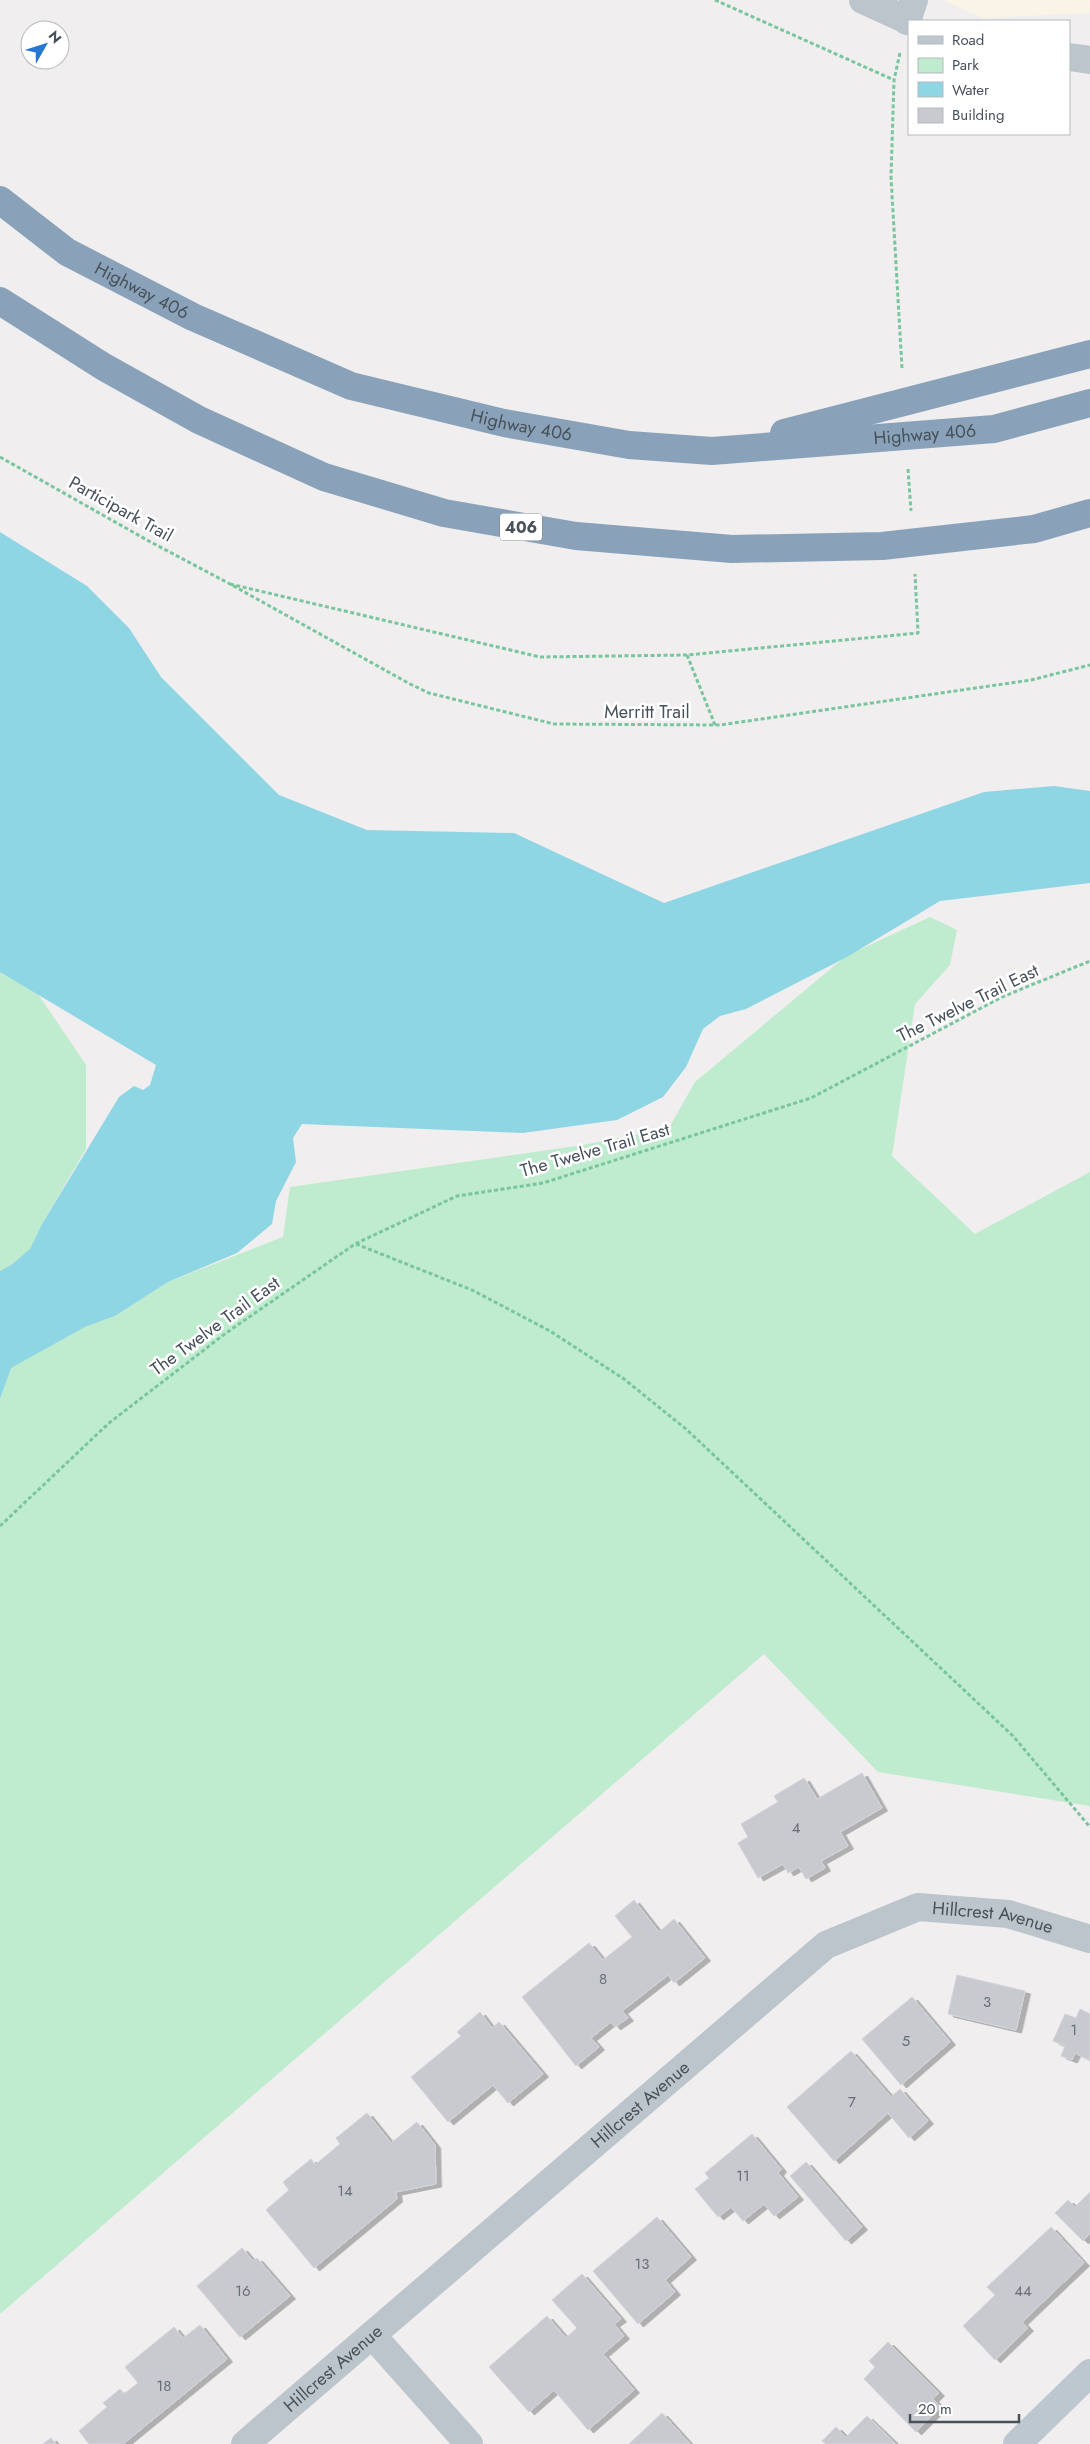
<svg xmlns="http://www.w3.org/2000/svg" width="1090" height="2444" font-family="Jost,sans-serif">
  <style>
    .commercial { fill: #faf4e7 }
    .green { fill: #bfebce }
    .water { fill: #8fd6e5 }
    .building { fill: #c8cad0; stroke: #d2d4d9; filter: url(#shadow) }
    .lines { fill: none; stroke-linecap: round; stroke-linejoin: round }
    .path { stroke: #79c69e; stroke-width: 3; stroke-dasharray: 4 2.5; stroke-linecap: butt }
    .minor { stroke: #bdc5cc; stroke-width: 28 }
    .tertiary { stroke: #bdc5cc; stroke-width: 28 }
    .secondary { stroke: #bcc7d0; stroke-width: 28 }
    .motorway { stroke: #89a2b9; stroke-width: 28 }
    .labels { text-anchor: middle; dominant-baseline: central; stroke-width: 5; stroke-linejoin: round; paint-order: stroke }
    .number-label { font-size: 15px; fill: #676f78 }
    .shield { fill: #fff; stroke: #7e858c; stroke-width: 1 }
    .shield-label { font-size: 16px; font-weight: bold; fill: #47515a }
    .street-label { font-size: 18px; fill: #47515a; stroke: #fff }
  </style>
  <defs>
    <filter id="shadow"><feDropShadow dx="5.5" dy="3" stdDeviation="0" flood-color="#0004"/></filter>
  </defs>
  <rect width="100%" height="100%" fill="#f0eeee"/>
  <path class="commercial" d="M943,0H1090V13L982,18Z"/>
  <path class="green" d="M930,917L957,930L950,965L915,1004L892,1156L975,1234L1090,1172V1806L878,1772L764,1654L0,2314V1399L10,1368L85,1327L115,1316L168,1282L283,1237L290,1187L583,1145L669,1128L695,1082L846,956Z
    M0,972L38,994L86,1065V1149L42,1224L30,1249L11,1265L0,1271Z"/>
  <path class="water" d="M0,532L87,586L129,628L161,677L279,795L367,830L514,833L664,903L984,792L1054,786L1090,791V883L940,901L847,957L746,1009L720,1016L703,1029L686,1067L663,1097L617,1120L523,1133L302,1124L293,1138L296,1162L276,1201L272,1224L237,1253L168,1282L115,1316L85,1327L11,1368L0,1399V1271L11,1265L30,1249L42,1224L119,1097L134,1086L143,1090L150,1085L156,1065L0,972Z"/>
  <path class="building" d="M862,1773L882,1808L840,1832L848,1846L821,1861L825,1868L806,1879L799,1867L788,1873L783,1864L758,1878L738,1843L748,1837L741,1824L778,1802L774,1796L804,1778L817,1799Z
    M634,1900L659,1932L674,1919L705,1958L674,1983L668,1975L622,2011L628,2018L615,2027L611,2022L591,2038L599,2047L576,2066L522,1997L589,1943L603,1960L632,1937L615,1916Z
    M957,1975L1025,1991L1016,2030L948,2014Z
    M912,1997L950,2042L901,2085L862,2039Z
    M1080,2009L1090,2014V2060L1075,2053L1072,2060L1061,2056L1065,2046L1053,2041L1065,2014L1076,2018Z
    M480,2012L492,2028L499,2022L543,2074L508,2103L493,2085L448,2122L411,2077L461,2036L457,2032Z
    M851,2051L891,2097L900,2089L928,2121L909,2138L888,2113L834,2161L787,2107Z
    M367,2113L391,2143L417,2122L435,2145L436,2184L396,2192L397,2199L314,2268L266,2210L289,2190L283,2182L311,2159L315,2165L340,2144L336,2138Z
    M752,2134L781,2169L778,2173L798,2197L774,2216L764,2204L743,2221L731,2207L718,2217L695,2189L709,2178L705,2173Z
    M806,2162L862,2227L846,2241L790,2176Z
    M1090,2192V2233L1083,2241L1055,2213L1068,2200L1075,2207Z
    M657,2217L691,2257L665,2280L675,2292L638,2324L593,2271Z
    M1051,2227L1084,2263L1022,2322L1028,2328L995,2360L963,2326L995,2295L987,2287Z
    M242,2248L253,2261L257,2258L290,2296L240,2337L197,2286Z
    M582,2274L621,2319L614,2324L624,2336L603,2354L634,2390L588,2430L554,2390L529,2412L489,2367L547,2316L566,2338L577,2328L552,2300Z
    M200,2325L227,2359L123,2444H89L79,2431L107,2407L103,2403L120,2389L124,2394L138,2383L125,2367L174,2327L183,2338Z
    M888,2342L939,2393L933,2399L941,2407L916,2432L864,2379L875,2367L869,2361Z
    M662,2413L690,2444H629Z
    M867,2416L896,2444H826L822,2441L836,2427L846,2437Z
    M51,2438L56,2444H43Z"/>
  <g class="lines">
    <path class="path" d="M715,0L894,80
      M900,53L894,80L891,177L902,368
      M0,457L147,540L230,584L410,684L429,693L554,724L720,725L1031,680L1090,665
      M908,469L911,511
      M230,584L540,657L687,655L918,633L915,574
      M687,655L715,725
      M356,1244L472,1290L550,1331L624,1379L686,1429L1013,1736L1090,1827
      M0,1526L109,1423L226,1333L355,1244L457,1196L543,1183L811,1098L1002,997L1090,961"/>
    <g class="minor">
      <path d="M907,21L914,0"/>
      <path d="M372,2335L469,2444"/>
      <path id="s1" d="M245,2444L826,1945L918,1907L1008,1914L1090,1939"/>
    </g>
    <path class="tertiary" d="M863,0L909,21
      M1069,57L1090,60"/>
    <path class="secondary" d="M1017,2444L1090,2373"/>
    <g class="motorway">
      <path id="s2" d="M0,200L67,252L193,317L351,386L504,423L629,445L712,451L994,429L1090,403"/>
      <path d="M0,301L104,367L199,420L324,477L444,513L576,536L732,549L882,546L1034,529L1090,513"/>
      <path d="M784,433L1090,354"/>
    </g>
  </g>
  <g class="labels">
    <g class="number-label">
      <text x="796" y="1828">4</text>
      <text x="603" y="1979">8</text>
      <text x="987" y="2002">3</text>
      <text x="1074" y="2030">1</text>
      <text x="906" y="2041">5</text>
      <text x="852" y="2102">7</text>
      <text x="743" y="2176">11</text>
      <text x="345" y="2191">14</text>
      <text x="642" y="2264">13</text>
      <text x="243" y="2291">16</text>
      <text x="1023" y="2291">44</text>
      <text x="164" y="2386">18</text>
    </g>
    <rect class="shield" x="500" y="513.5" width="42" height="27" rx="4"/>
    <g class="shield-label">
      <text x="521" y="527">406</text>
    </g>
    <g class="street-label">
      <text stroke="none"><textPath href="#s2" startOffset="169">Highway 406</textPath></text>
      <text stroke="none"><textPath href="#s2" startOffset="574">Highway 406</textPath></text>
      <text stroke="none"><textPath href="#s2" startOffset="980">Highway 406</textPath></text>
      <text transform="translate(121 509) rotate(29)">Participark Trail</text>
      <text x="647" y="712">Merritt Trail</text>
      <text transform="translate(968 1003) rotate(-26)">The Twelve Trail East</text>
      <text transform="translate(595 1150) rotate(-16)">The Twelve Trail East</text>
      <text transform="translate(215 1326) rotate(-36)">The Twelve Trail East</text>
      <text stroke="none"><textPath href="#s1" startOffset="941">Hillcrest Avenue</textPath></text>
      <text stroke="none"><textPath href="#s1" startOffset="521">Hillcrest Avenue</textPath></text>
      <text stroke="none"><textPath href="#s1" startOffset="116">Hillcrest Avenue</textPath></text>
    </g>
  </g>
  <rect x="908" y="20" width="162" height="115" fill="#ffffff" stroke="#b5b9bd"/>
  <rect x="918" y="36" width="25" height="8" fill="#bcc7d0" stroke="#b5b9bd"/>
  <text x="952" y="45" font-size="15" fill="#47515a">Road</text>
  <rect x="918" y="58" width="25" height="15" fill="#bfebce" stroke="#b5b9bd"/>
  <text x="952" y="70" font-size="15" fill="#47515a">Park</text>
  <rect x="918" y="82" width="25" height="15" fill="#8fd6e5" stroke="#b5b9bd"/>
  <text x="952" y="95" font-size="15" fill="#47515a">Water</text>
  <rect x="918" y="108" width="25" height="15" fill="#c8cad0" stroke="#b5b9bd"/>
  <text x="952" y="120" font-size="15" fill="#47515a">Building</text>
  <g transform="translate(45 45) rotate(51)"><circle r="24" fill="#ffffff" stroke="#b5b9bd"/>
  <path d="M0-4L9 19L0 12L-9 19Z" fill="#2677d2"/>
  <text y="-8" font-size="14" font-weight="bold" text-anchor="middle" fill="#47515a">N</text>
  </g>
  <path d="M910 2414v8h109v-8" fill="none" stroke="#47515a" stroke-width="2.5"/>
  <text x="918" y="2414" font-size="15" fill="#47515a" stroke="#ffffff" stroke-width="4" paint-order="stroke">20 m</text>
</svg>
